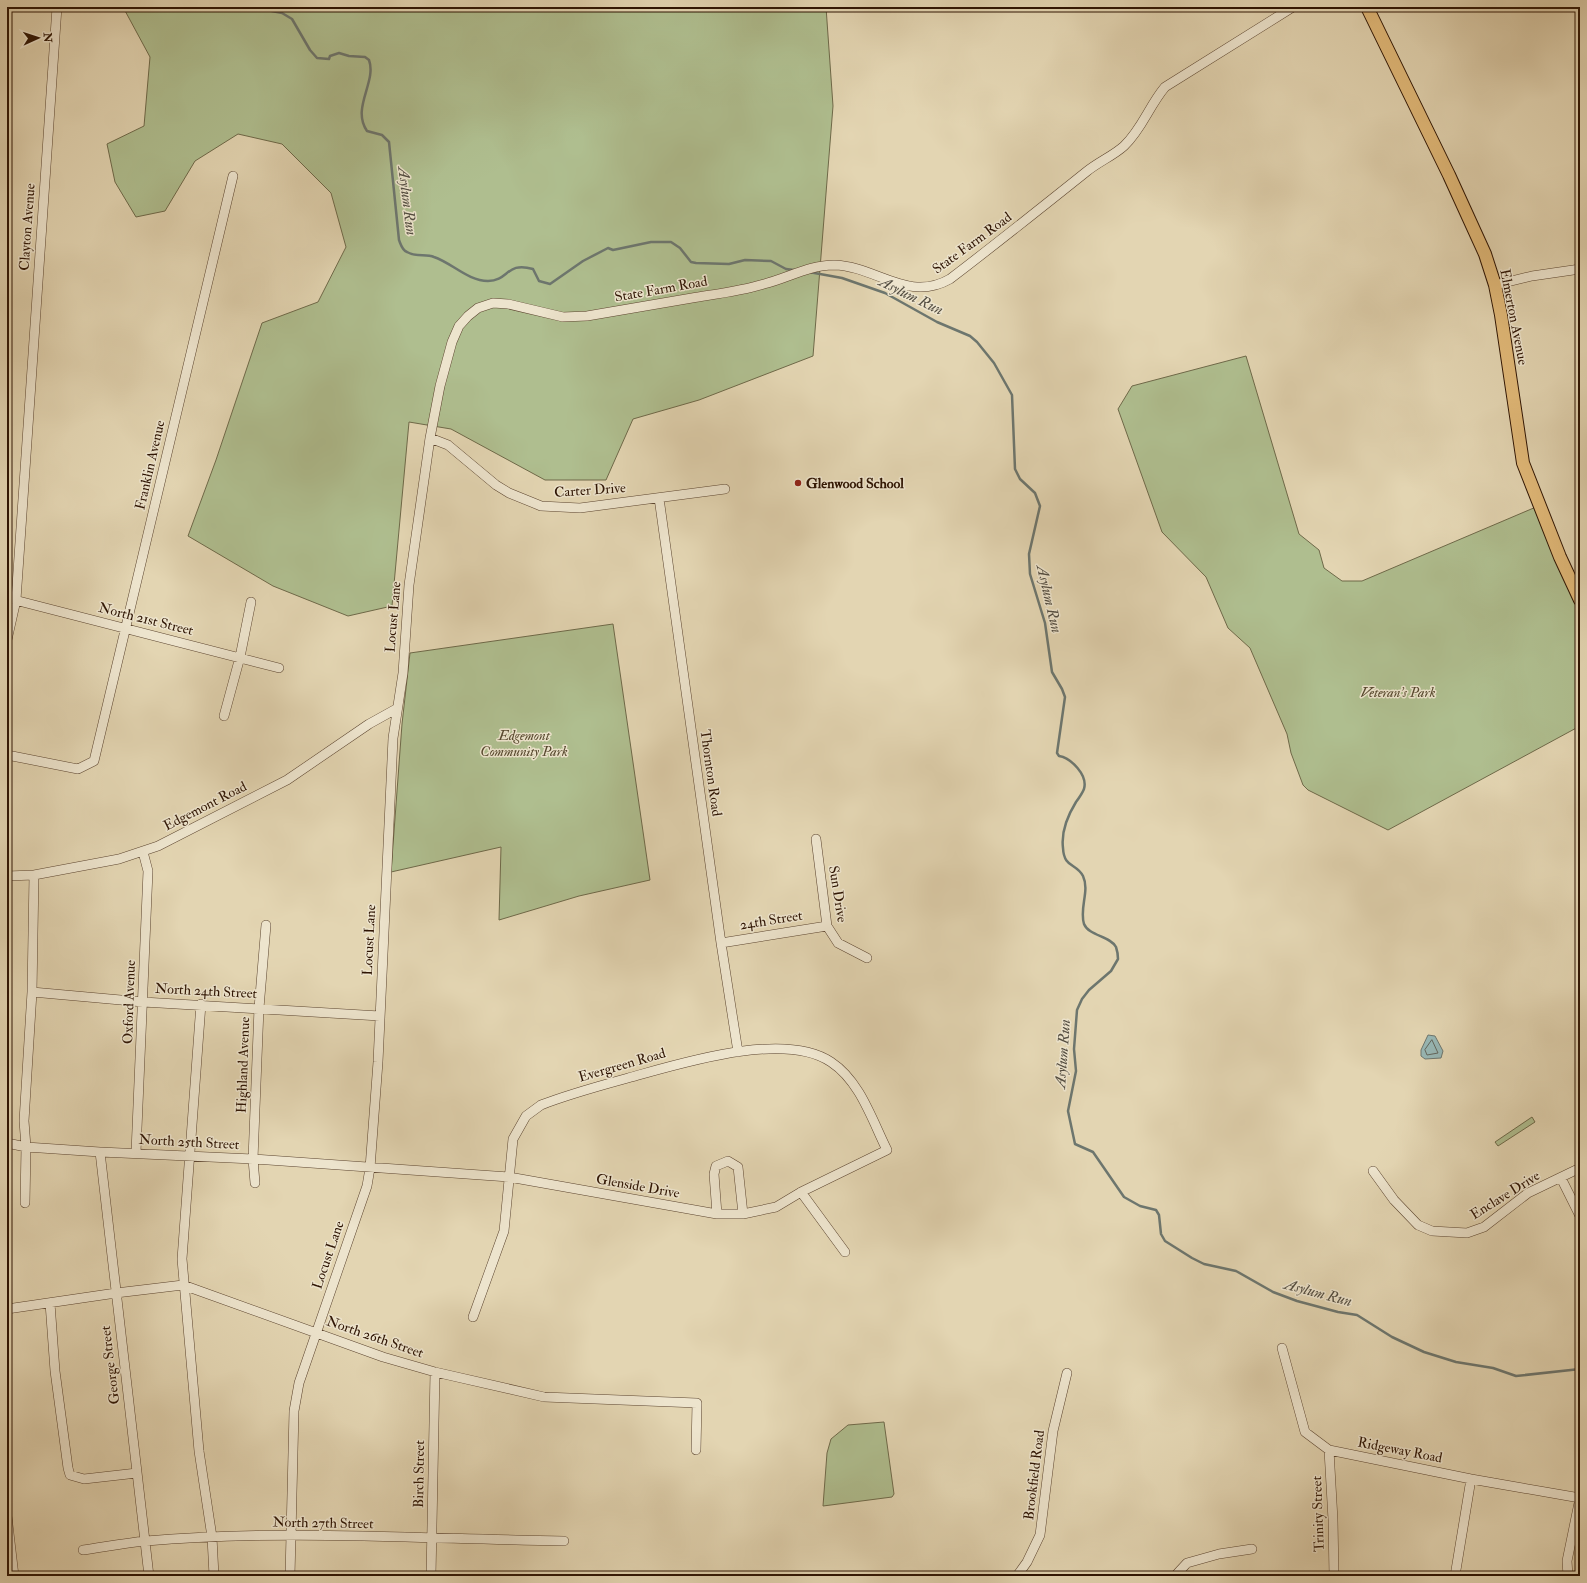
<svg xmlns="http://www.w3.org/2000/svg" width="1587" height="1583" font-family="'IM FELL Double Pica',serif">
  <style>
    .green { fill: #afbe8f; stroke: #6e6949 }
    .water { fill: #97b7b5; stroke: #6d766e }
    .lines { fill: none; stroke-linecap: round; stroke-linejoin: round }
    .shore { stroke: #62665c; stroke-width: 1 }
    .stream { stroke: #6d766e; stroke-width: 2.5 }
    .minor-casing { stroke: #5b442f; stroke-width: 10 }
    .major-casing { stroke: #2e1403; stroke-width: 14 }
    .minor { stroke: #ede4cd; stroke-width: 9 }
    .major { stroke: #e2ba79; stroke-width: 12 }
    .poi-dot { fill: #8f2418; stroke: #ede4cd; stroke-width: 1.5 }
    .labels { text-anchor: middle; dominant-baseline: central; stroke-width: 3; stroke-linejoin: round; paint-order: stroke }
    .street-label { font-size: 14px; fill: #2e1403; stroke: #ede4cd }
    .poi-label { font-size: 14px; font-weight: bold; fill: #2e1403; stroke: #ede4cd; text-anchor: start }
    .park-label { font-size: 14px; font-style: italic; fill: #55472d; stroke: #ede4cd }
    .water-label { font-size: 15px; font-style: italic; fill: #534d41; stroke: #ede4cd }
  </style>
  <rect width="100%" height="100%" fill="#e3d5b2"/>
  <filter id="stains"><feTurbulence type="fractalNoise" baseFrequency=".005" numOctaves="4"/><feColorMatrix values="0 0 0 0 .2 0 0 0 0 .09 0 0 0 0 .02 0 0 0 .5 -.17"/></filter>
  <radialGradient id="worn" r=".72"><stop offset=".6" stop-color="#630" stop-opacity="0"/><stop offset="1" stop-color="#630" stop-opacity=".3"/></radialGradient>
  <path class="green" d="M7,7H11L7,43Z
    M123,7H826L833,106L813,356L699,400L633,419L606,480H545L451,429L409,422L392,606L348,616L273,586L188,536L216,460L262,323L318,302L346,247L331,193L282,144L238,134L195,161L165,211L136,217L115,182L107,144L144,126L150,57Z
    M1246,356L1299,534L1319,550L1324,568L1342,581H1362L1536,507L1580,609V726L1388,830L1308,790L1303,785L1291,753L1287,734L1250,648L1228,628L1206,577L1162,532L1118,409L1132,386Z
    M613,624L650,880L579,896L499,920L501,847L391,872L402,724L410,653Z
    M1532,1117L1535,1122L1498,1146L1495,1142Z
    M884,1422L894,1494L892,1497L823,1506L827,1453L831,1439L848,1425Z"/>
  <path class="water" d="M1428,1035L1435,1036L1443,1051L1441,1058L1425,1059L1421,1056V1050Z"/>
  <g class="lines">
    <path class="shore" d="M1432,1040L1438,1053L1427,1055L1425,1050Z"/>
    <path class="stream" d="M252,7L282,13L292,19L310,50L317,58L329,59L330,56L339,53L349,56L365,57L369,60C377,82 351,108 367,131L382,135L389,142L399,240C401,245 402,250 407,252C415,257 426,254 434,257C452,263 468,281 488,281C509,281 506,261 533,269L539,281L550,284L583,261L608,248L613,250L651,242H671L680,248L691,262L696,263L729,264L745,260L771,261L786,269L794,270
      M809,272L842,278L885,293L937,322L970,336L977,342L994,363L1012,395L1015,469L1020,479L1035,493L1040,506L1029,554L1030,574L1045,623L1052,672L1062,689L1065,697L1057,753L1059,756C1071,758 1088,775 1084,789C1082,794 1079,798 1076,802C1068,815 1061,832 1063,848C1064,868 1076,863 1083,876C1090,891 1079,908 1084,924C1089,936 1110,936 1116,947C1117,950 1118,955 1118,959L1111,971L1089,990L1082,999L1077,1010L1074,1049L1076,1071L1068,1111L1075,1144L1093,1152L1124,1197L1140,1206L1156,1210L1159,1215L1161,1234L1165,1241L1192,1258L1204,1264L1236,1271L1273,1292L1297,1301L1338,1312L1357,1315L1392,1337L1424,1352L1456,1362L1493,1368L1516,1376L1580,1369"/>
    <defs>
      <path id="minor" d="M1495,285L1532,276L1580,269
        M430,438L448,445L496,485L509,493L541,506L580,508L725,489
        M659,498L721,943L738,1052
        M7,598L279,668
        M7,640L16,600L57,7
        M224,716L240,657L251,602
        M7,755L78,769L94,761L233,176
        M816,839L827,926L838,943L867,958
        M7,876L34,875L119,859L158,846L287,780L369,724L396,709
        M721,943L827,926
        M32,992L143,1002L380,1016
        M201,1004L182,1259L199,1451L212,1537L214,1576
        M7,1143L26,1147L100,1152L253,1159L509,1177L717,1214H743L776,1207L801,1192L887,1150C872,1120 860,1081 831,1062C784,1030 679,1064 628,1078C599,1086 569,1094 541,1105L526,1116L513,1139L504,1231L473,1317
        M100,1152L149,1576
        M136,1152L148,871L143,852
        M1373,1171L1394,1200L1418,1225L1432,1231L1467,1233L1484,1227L1528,1193L1580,1168
        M1561,1178L1580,1216
        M255,1183L253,1159L259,1008L266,925
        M801,1192L845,1252
        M25,1203L26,1147L24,1121L32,992L34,875
        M717,1214L714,1174L716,1166L728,1161L738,1167L743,1214
        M50,1303L55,1371L68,1468L70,1475L84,1479L137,1473
        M7,1309L116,1293L183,1285L383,1357L435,1372L544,1397L697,1403L696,1450
        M1282,1348L1305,1432L1329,1450L1471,1479L1580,1498
        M1329,1450L1333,1520L1334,1576
        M7,1516L14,1576
        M83,1550C104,1547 125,1543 146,1541C284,1529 426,1539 564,1541
        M290,1576L294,1411L299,1383L367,1186L370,1168L378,1062L393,738L403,673L409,585L430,438L440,386L452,342L459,326L468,316L478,308L493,303L508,304L563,317L587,316C622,310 657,304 692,298C716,294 741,291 764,284C788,278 809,265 834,265C876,266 908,303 950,279C996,244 1041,208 1086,172C1098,162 1113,156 1124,146C1142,129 1149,106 1165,87L1293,7
        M431,1576L435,1372
        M890,1576H900
        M1017,1576L1027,1562L1040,1535L1053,1431L1067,1373
        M1175,1576L1187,1563L1219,1554L1252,1549
        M1455,1576L1471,1479
        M1568,1576L1567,1561L1580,1498"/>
      <path id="major" d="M1367,7L1449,175L1485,254L1495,285L1501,315L1523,463L1560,557L1580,600"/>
    </defs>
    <use href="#minor" class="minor-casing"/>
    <use href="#major" class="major-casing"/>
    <use href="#minor" class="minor"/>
    <use href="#major" class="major"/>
  </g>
  <circle class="poi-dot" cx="798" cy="483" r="4"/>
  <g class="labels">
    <g class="street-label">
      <text transform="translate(27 227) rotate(-86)">Clayton Avenue</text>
      <text transform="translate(972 243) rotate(-36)">State Farm Road</text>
      <text transform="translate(661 289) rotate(-10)">State Farm Road</text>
      <text transform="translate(1514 317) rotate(79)">Elmerton Avenue</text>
      <text transform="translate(150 465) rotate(-77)">Franklin Avenue</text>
      <text transform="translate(590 490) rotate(-4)">Carter Drive</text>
      <text transform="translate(393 617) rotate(-85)">Locust Lane</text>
      <text transform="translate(146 619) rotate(14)">North 21st Street</text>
      <text transform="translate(711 773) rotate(82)">Thornton Road</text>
      <text transform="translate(205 806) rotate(-27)">Edgemont Road</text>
      <text transform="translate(838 894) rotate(81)">Sun Drive</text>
      <text transform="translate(771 920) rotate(-9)">24th Street</text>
      <text transform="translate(369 940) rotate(-87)">Locust Lane</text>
      <text transform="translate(206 991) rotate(3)">North 24th Street</text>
      <text transform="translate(129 1002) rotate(-88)">Oxford Avenue</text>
      <text transform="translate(243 1065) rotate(-88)">Highland Avenue</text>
      <text transform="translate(622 1065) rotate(-16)">Evergreen Road</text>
      <text transform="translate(189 1142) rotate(3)">North 25th Street</text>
      <text transform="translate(638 1186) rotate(10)">Glenside Drive</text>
      <text transform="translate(1505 1195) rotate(-32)">Enclave Drive</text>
      <text transform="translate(328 1255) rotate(-71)">Locust Lane</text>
      <text transform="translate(375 1337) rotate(19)">North 26th Street</text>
      <text transform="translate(110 1365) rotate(-97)">George Street</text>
      <text transform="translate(1400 1450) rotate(11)">Ridgeway Road</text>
      <text transform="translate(419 1474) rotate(-89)">Birch Street</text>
      <text transform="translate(1034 1475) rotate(-83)">Brookfield Road</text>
      <text transform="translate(1318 1514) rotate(-92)">Trinity Street</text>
      <text transform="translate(323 1523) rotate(1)">North 27th Street</text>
    </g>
    <g class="poi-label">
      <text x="806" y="483">Glenwood School</text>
    </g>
    <g class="park-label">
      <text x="1398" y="692">Veteran's Park</text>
      <text x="524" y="735">Edgemont<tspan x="524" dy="16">Community Park</tspan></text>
    </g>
    <g class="water-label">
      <text transform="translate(407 201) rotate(83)">Asylum Run</text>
      <text transform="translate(911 296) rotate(26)">Asylum Run</text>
      <text transform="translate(1049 599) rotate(77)">Asylum Run</text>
      <text transform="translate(1063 1054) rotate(-86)">Asylum Run</text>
      <text transform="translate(1318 1293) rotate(15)">Asylum Run</text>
    </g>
  </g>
  <rect width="1587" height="1583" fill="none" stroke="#e3d5b2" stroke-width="24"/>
  <rect x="8" y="8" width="1571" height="1567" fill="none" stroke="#2e1403" stroke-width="2"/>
  <rect x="12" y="12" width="1563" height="1559" fill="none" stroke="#2e1403"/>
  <g transform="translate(38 38) rotate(87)" stroke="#ede4cd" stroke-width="3" paint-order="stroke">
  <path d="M0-3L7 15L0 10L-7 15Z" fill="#2e1403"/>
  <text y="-6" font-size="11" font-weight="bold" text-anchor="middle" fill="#2e1403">N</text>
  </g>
  <rect width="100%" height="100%" filter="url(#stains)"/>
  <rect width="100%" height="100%" fill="url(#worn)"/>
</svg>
